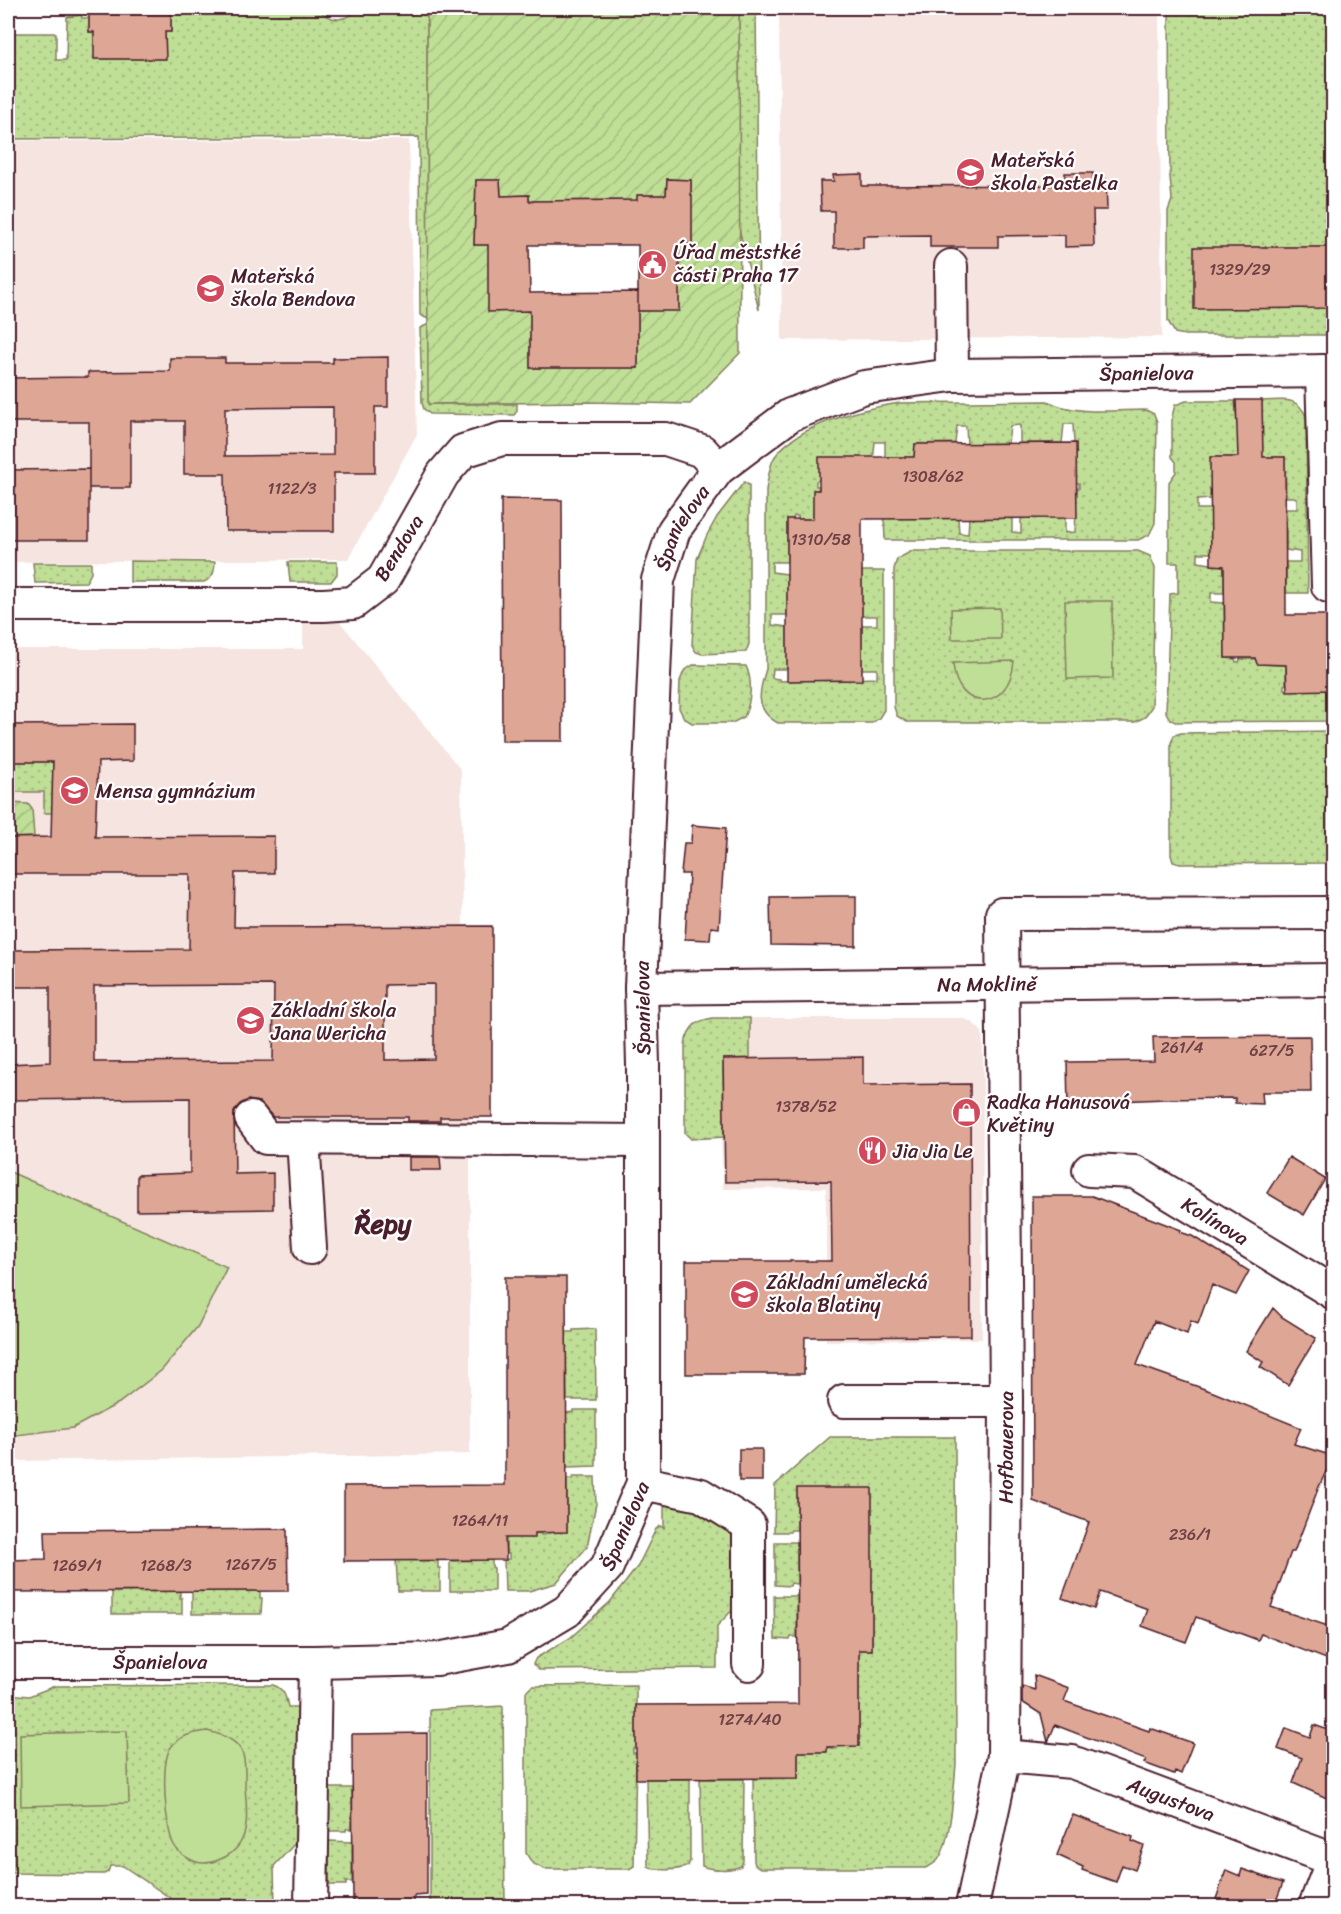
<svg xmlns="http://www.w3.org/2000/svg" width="1341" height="1914" font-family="Sriracha,sans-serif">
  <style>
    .built { fill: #f5e4df }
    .grass { fill: url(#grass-dots); stroke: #847e60; stroke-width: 1.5 }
    .park { fill: #bfde96; stroke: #847e60; stroke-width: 1.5 }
    .garden { fill: url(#garden-furrows); stroke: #847e60; stroke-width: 1.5; fill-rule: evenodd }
    .building { fill: #dda695; stroke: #4a1f2b; stroke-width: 1.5; fill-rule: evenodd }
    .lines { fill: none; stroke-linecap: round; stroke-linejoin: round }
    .minor-casing { stroke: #4a1f2b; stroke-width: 36 }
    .minor { stroke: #fff; stroke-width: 32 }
    .labels { text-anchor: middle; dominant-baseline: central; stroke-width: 4.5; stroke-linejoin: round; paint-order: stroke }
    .number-label { font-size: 16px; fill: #6f4146 }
    .poi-label { font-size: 20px; fill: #4a1f2b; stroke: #fff; text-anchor: start }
    .street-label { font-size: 20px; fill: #4a1f2b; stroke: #fff }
    .district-label { font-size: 26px; font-weight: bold; fill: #4a1f2b; stroke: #fff }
  </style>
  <defs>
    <pattern id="grass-dots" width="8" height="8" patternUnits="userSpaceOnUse" patternTransform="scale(1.5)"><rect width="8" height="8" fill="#bfde96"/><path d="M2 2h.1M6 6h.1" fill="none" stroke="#a6be81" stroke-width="1.8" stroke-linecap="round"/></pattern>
    <pattern id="garden-furrows" width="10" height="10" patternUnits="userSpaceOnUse" patternTransform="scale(1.5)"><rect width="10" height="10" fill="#bfde96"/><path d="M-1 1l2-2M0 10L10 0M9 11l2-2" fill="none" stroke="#a6be81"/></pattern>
  </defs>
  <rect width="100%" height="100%" fill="#fff"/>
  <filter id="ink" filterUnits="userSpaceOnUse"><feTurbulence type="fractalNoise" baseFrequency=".0167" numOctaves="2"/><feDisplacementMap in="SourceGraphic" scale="12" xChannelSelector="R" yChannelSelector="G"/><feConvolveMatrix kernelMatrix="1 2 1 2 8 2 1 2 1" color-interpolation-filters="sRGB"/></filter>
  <g filter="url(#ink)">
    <path class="built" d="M779,8H1159L1162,337L782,340Z
      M409,140L417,434L348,559L8,562V141Z
      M336,617L461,770L463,925L492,926V1117L470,1118V1454L8,1461V649H303V618Z
      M713,1018H962L972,1022L982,1032L983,1047L982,1339L826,1341V1188L723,1189L721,1137L691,1139L685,1133V1043L688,1032L698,1021Z"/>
    <path class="grass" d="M171,8H318C330,23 347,22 358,8H427L428,319L420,315L419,137L8,139V33H56V60H66L67,17L81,15L82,18H89V32H94L95,59H165V32H171Z
      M739,8H756L759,310L739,229Z
      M1169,8H1333V247H1248L1333,308V335H1185L1175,333L1168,321V211L1172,200L1170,177Z
      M429,324V404H517V411L514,415L430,414L424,409L422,403L420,328Z
      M1047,401C1076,416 1114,410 1146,410L1154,414L1157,422L1155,523L1149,535L1138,540H885L884,518H958L959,533L968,534L969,518H1012V532L1021,533V518L1065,517V533L1075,532L1077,488H1079V483H1076V444L1074,443L1073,424H1064L1062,443H1020V425L1010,426L1008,443L967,444L966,426H957L955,443L915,444L914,457H885V442H875L873,462L816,481V486H819L818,490H814L813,519H798V516H794L793,519H787V562H772V572L787,574V615H772V625L787,627V669H773L772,678L779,679L780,681L877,678V669H862V625H877V616H862V571H884V710L879,718L872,723H778C754,710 759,691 766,669V490C768,480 769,467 774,458C795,425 864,408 900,403Z
      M1186,401H1235L1237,425L1262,424V401C1282,401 1297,395 1306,416L1308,593H1286V562H1300V552L1286,550V509H1297V499L1294,497H1286L1285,457H1211V499L1197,500V509H1211V553H1198V562L1224,566V593H1211V602L1224,603L1225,658L1235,659L1236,662L1240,661V659H1257L1258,664L1286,665V684L1284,685V689L1329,690V704L1333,705V721L1175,722L1169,718L1166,712L1170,594L1178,593V563H1169V482L1176,472V462L1172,457V416L1175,405Z
      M744,482L749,485V644L746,652L702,654L696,652L692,645L697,559L707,535L717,517Z
      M912,551H1138L1150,556L1155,568L1152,706L1145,717L1135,722H907L897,716L894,707V569L897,559Z
      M130,561L215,562C214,572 214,578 204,582H130Z
      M288,562H337V574L331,582H290Z
      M33,563H91V573L86,582L35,583Z
      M693,665L746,666C753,681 751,702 744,717L732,723H692L684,718L679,708L680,681L684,671Z
      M1333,731V863L1180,864L1173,862L1171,855V743L1174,735L1181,733Z
      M8,762H53L52,813H44V792H8Z
      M713,1018H750V1058L723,1059L724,1137L691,1139L685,1133V1043C690,1025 696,1021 713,1018Z
      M595,1329L596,1400H567L566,1332H573V1330Z
      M573,1410H596V1466L567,1467L566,1413L573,1412Z
      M830,1437H955L956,1764C954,1786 951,1846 937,1861C934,1864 930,1866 925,1868H761L755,1865L754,1861L753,1779L798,1778V1752H826L827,1747L835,1749L836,1746L859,1745V1650H872L871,1489H850V1486H845V1489H797V1530H791L790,1532H774L775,1485Z
      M573,1477H595L596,1504L587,1547L556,1583L529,1591H505L504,1560L509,1559V1554H506V1538L540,1533L541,1535H545V1532H567V1479H573Z
      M675,1499L730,1524L740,1543L744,1598L717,1626V1668L539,1670L533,1664L536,1658L570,1638L610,1602L638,1566L656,1529L660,1526L664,1528V1504Z
      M775,1542H797V1584L791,1583L790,1586L775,1585Z
      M396,1560L438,1561V1568H440V1591H398Z
      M492,1560V1567L494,1568V1591H450V1561Z
      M180,1591V1598H182V1614H112V1592Z
      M192,1591H260V1598H262L261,1614H192Z
      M774,1596H797V1637H791L790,1640L775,1639Z
      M273,1685C284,1689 286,1696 288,1707H300L299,1839L274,1866L275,1906H182L123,1866H110L108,1872L104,1874L8,1873V1694L29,1696L55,1686Z
      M636,1685V1748L633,1749V1753H636L634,1866L629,1869H544L532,1863L526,1853V1692L532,1686Z
      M503,1706L505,1906H430V1710Z
      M646,1779H690V1861L688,1866C679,1870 657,1872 648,1866Z
      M700,1779H744L743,1861L741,1866C731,1871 712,1870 702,1866Z
      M329,1788H352V1829H346V1831H329Z
      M329,1841L352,1842V1882H346V1885H329Z"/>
    <path class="park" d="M1065,601H1112L1113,678L1067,679Z
      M1000,608L1001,639H952L951,609Z
      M1014,661C1010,712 956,714 953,663Z
      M8,1171L227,1267L198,1326L162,1370L119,1403L73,1428L8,1436Z
      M127,1731L129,1803L21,1806L20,1734Z
      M207,1731C221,1734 239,1740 243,1755C246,1765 245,1778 245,1787C247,1812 252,1843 225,1857C219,1860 211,1863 204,1863C193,1863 179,1854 174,1845C165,1829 160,1762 171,1747C180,1735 193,1733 207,1731Z"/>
    <path class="garden" d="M427,8H739L740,353L690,404L586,402L428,404ZM667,179L691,180L692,244L666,245V282H679V310L638,311V368H530V311H515L501,245H474L476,180H500L501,196L529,195V201L637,200L638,195H666Z
      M8,803L28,804L32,809L34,837L8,838Z"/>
    <path class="building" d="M89,8H171V32H165L166,59H94V32H89Z
      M1065,173H1093V179H1106L1107,210H1093L1094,246L1065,247V235L998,236V247H930V235L863,236V248H834V211H821L820,181H834L833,175L862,174V186L1065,185Z
      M667,179L691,180V195H692V244L679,245V311H638V245H529L530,293L638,292V368H530V311L488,312V245H474L476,180H500L501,196L529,195V201L637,200V195H666Z
      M1194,247H1334V308L1194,309Z
      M388,357V407H375V473H334V531H226L225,474H184V421H130V488H89V422H8V378L88,377V372L170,371V358H225V363H333V358ZM333,407V455L225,456V408Z
      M1236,400H1262L1263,457H1285L1286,615H1334V690L1287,691L1286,665L1257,664L1255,658H1225L1224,566L1211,565L1210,457H1238Z
      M1076,443L1077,518L862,519V680L787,681V519H813V490H819V457H914L915,444Z
      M89,469V540H8V470Z
      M501,499L562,500L563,741H502Z
      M133,724V761L98,762L95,837L274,836V873H235L234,927L492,926V1117H440V1121H408V1117H273L259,1102L248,1100L240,1104L234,1112L235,1174L273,1173V1209L137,1211V1175L190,1173V1098L8,1100V1064L50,1062V987H8V950L189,949L190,874H8V838L51,837L53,762H8V725ZM434,984V1059L385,1060V985ZM274,985L273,1061L94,1062V986Z
      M692,825L726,828L719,928L711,927L710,940L685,939L689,874H681L684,843H691Z
      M834,896H856V946L771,945L770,897Z
      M1310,1036L1311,1092H1262L1263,1104L1235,1103V1098L1165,1099L1118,1101V1107L1068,1108L1067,1062L1154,1061L1153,1037Z
      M863,1057V1085L970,1084L971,1336L805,1337L804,1374H686V1261H832L831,1181L725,1182L723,1059Z
      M409,1157H440L441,1170H409Z
      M1289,1157L1325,1179L1304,1215L1267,1193Z
      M1032,1196H1092L1181,1230L1180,1232L1192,1236L1249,1271L1236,1295L1212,1285L1198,1324L1191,1321L1187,1334L1154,1321L1137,1365L1213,1392L1301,1428L1294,1444L1333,1456L1318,1489L1294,1552H1291L1271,1607L1334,1628V1662L1261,1634L1258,1640L1196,1617L1186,1642L1142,1626L1148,1609L1100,1592L1094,1609L1062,1598L1089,1522L1033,1501Z
      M505,1277H566L567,1532L535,1533V1538H505L506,1560L344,1561V1486L505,1485Z
      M1273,1308L1282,1317L1316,1338L1288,1385L1260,1367L1263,1362L1246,1351Z
      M739,1449H762V1481H739Z
      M797,1488H872V1650H859V1746L827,1747V1752H798V1778L636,1779V1705L798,1704Z
      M287,1529L288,1591L8,1592V1560L46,1559L45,1531Z
      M1034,1675L1069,1688L1064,1701L1149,1731L1150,1728L1193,1743L1181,1774L1175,1771L1174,1774L1144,1763L1146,1760L1055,1725L1048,1742L1041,1714L1022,1702V1686L1035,1690Z
      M1314,1725L1334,1732V1786L1329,1799L1293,1783L1302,1758L1278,1749L1286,1728L1310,1737Z
      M427,1733V1895L414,1896V1906H353L352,1734Z
      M1073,1815L1133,1837L1132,1841L1144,1846L1135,1870L1122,1865L1116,1882L1082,1870L1083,1867L1057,1855Z
      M1242,1869L1283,1883L1274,1906H1228L1215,1902L1226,1870L1240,1876Z"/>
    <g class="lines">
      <defs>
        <g id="minor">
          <path d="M951,266L952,375"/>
          <path d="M1322,371L1328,586"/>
          <path d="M8,605H324L353,603L383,580L443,474L463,451L502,439H666L702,451L718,469"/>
          <path id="s1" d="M641,988L1334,980"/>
          <path d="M251,1118L266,1138L643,1141"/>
          <path d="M303,1139L310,1248"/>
          <path id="s2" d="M1089,1170L1135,1172L1334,1293"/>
          <path d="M844,1401H1006"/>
          <path d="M643,1483L701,1495L749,1525V1664"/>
          <path id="s3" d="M8,1662H315L437,1659L508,1646L567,1611L607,1567L643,1483V1065L641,988L658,580L674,530L718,469L790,415L864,387L952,375L1334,371"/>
          <path id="s4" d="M1004,1756L1072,1762L1334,1860"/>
          <path d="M311,1906L315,1662"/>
          <path id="s5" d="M972,1906L1004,1756L1006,1401L1002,914L1334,913"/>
          <path d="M1315,1906L1334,1857"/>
        </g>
      </defs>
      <use href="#minor" class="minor-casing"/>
      <use href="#minor" class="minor"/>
    </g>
  </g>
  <defs>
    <symbol id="school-disc" viewBox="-11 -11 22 22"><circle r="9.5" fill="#d1495b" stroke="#fff"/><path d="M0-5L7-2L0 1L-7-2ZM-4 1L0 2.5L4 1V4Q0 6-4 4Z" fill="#fff"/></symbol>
    <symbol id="civic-disc" viewBox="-11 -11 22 22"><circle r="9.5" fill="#d1495b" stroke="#fff"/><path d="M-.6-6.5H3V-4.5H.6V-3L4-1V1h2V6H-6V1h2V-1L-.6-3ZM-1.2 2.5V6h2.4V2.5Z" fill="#fff"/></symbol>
    <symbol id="shop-disc" viewBox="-11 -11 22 22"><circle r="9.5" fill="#d1495b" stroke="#fff"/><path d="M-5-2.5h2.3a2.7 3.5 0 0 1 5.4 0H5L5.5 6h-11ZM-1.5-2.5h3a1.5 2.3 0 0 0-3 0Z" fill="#fff"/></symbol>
    <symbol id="restaurant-disc" viewBox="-11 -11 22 22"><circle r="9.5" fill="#d1495b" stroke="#fff"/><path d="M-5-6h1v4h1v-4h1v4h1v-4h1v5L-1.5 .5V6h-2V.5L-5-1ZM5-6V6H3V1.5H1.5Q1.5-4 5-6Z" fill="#fff"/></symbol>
  </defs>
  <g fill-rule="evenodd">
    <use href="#school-disc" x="954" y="156" width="33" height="33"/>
    <use href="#civic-disc" x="636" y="248" width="33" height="33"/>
    <use href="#school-disc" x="194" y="272" width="33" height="33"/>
    <use href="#school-disc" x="58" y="774" width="33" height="33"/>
    <use href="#school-disc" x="234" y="1004" width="33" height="33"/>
    <use href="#shop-disc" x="950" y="1096" width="33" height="33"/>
    <use href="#restaurant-disc" x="856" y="1134" width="33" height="33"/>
    <use href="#school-disc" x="728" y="1278" width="33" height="33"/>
  </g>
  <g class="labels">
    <g class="number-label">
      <text x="1240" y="269">1329/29</text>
      <text x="933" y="476">1308/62</text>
      <text x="292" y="488">1122/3</text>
      <text x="821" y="539">1310/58</text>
      <text x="1182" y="1047">261/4</text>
      <text x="1272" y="1050">627/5</text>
      <text x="806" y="1106">1378/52</text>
      <text x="480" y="1520">1264/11</text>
      <text x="1190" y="1534">236/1</text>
      <text x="251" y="1564">1267/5</text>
      <text x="77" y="1565">1269/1</text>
      <text x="166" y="1565">1268/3</text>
      <text x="750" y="1719">1274/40</text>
    </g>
    <g class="poi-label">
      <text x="991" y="160">Mateřská<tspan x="991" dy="23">škola Pastelka</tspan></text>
      <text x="673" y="252">Úřad měststké<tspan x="673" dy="23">části Praha 17</tspan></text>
      <text x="231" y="276">Mateřská<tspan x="231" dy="23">škola Bendova</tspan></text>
      <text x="96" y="791">Mensa gymnázium</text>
      <text x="271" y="1010">Základní škola<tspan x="271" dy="23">Jana Wericha</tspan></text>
      <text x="987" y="1102">Radka Hanusová<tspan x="987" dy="23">Květiny</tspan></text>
      <text x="893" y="1151">Jia Jia Le</text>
      <text x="766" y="1282">Základní umělecká<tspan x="766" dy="23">škola Blatiny</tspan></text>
    </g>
    <g class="street-label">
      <text stroke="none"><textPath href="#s3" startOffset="2204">Španielova</textPath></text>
      <text stroke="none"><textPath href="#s3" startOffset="1682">Španielova</textPath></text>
      <text transform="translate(399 548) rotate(-58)">Bendova</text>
      <text stroke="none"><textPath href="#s1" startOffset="346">Na Moklině</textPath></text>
      <text transform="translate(643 1008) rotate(-91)">Španielova</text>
      <text stroke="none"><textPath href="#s2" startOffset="140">Kolínova</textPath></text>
      <text stroke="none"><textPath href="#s5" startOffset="462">Hofbauerova</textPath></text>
      <text stroke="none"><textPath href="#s3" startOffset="674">Španielova</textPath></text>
      <text stroke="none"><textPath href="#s3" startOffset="152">Španielova</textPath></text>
      <text stroke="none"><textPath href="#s4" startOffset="174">Augustova</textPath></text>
    </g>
    <g class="district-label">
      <text x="383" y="1224">Řepy</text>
    </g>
  </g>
  <rect width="1341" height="1914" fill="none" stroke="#fff" stroke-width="30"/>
  <rect x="15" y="15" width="1311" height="1884" fill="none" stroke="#4a1f2b" stroke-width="2" filter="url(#ink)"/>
</svg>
